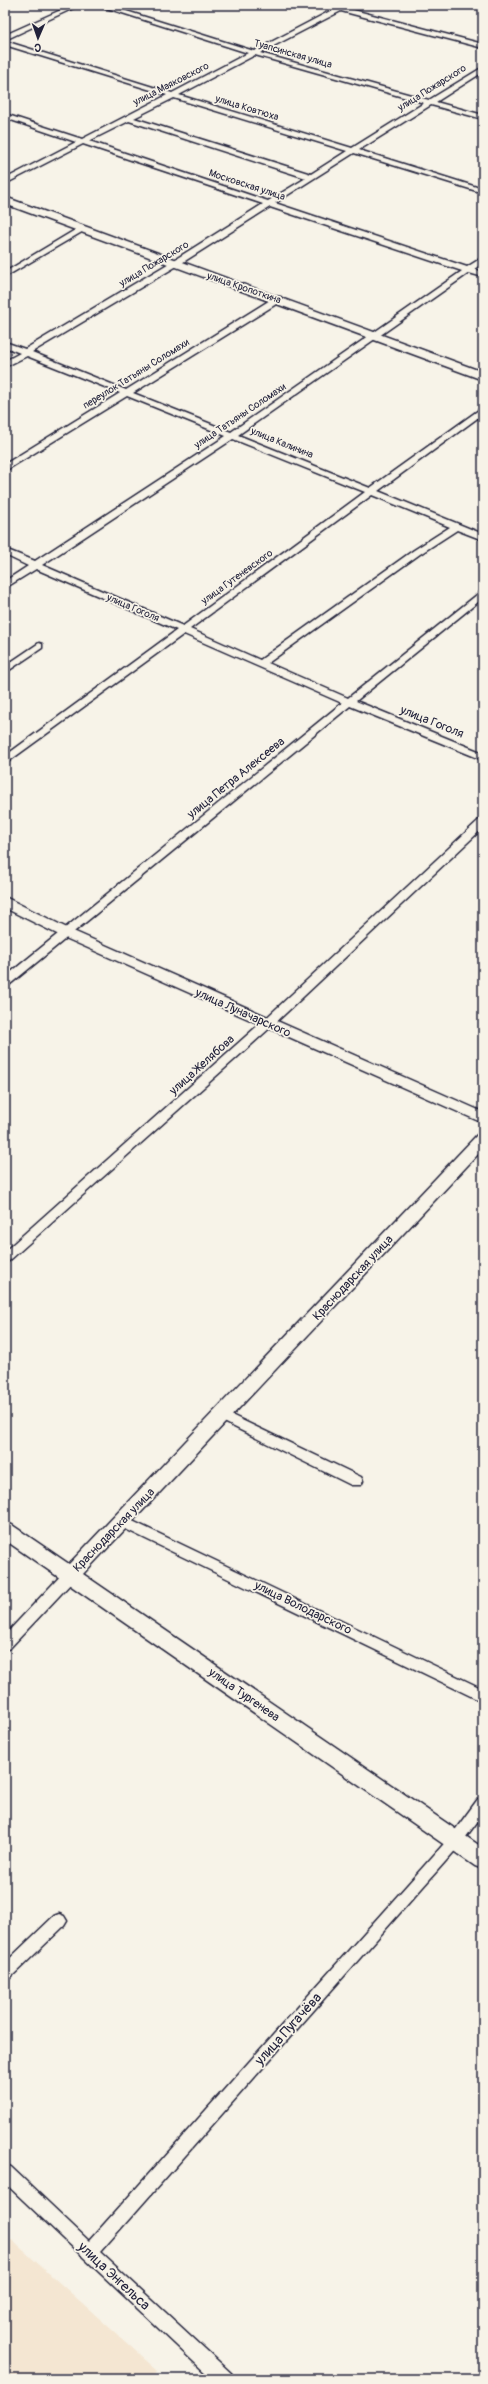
<svg xmlns="http://www.w3.org/2000/svg" width="488" height="2384" font-family="Pangolin,sans-serif">
  <style>
    .built { fill: #f4e6d2 }
    .lines { fill: none; stroke-linecap: round; stroke-linejoin: round }
    .street-casing { stroke: #22223b; stroke-width: 3 }
    .secondary-casing { stroke: #22223b; stroke-width: 3 }
    .street { fill: #f7f3e8; fill-rule: evenodd }
    .secondary { fill: #f7f3e8; fill-rule: evenodd }
    .labels { text-anchor: middle; dominant-baseline: central; stroke-width: 3.5; stroke-linejoin: round; paint-order: stroke }
    .far-street-label { font-size: 10px; fill: #22223b; stroke: #f7f3e8 }
    .street-label { font-size: 12px; fill: #22223b; stroke: #f7f3e8 }
    .near-street-label { font-size: 14px; fill: #22223b; stroke: #f7f3e8 }
  </style>
  <rect width="100%" height="100%" fill="#f7f3e8"/>
  <filter id="ink" filterUnits="userSpaceOnUse"><feTurbulence type="fractalNoise" baseFrequency=".025" numOctaves="2"/><feDisplacementMap in="SourceGraphic" scale="8" xChannelSelector="R" yChannelSelector="G"/><feConvolveMatrix kernelMatrix="1 2 1 2 8 2 1 2 1" color-interpolation-filters="sRGB"/></filter>
  <g filter="url(#ink)">
    <path class="built" d="M5,2234L158,2371L152,2379H5Z"/>
    <g class="lines">
      <defs>
        <path id="street" d="M72,5H80L5,40V35Z
          M97,5H107L254,51L334,9L324,5H350L346,8L483,44V48L341,11L260,53L429,100L483,67V72L436,102L483,115V119L431,105L359,150L483,189V193L354,153L275,203L467,267L483,257V263L474,269L483,272V277L469,273L238,435L370,488L483,407V414L378,491L483,534V540L457,530L420,554L268,663L348,698L483,590V598L356,701L483,753V760L350,706L9,985L5,986V977L342,703L184,634L5,764V756L177,630L36,569L5,588V581L28,566L5,555V549L35,561L226,436L127,396L5,471V464L120,393L27,356L5,367V361L20,353L5,347V342L25,349L171,262L263,204L83,144L5,184V179L76,142L5,118V114L82,139L167,95L5,45V41L172,93L248,53ZM255,55L424,103L352,148L179,95ZM174,98L347,151L311,174L134,118ZM129,121L306,178L268,201L89,141ZM270,207L462,271L231,432L133,393L281,301V297H275L126,390L32,352L177,266ZM233,439L365,492L183,626L42,565ZM372,495L450,527L414,550L260,660L190,629Z
          M80,227L87,229L5,277V272Z
          M39,643L42,644V648L5,673V666Z
          M483,819V828L271,1027L9,1261L5,1262V1251L263,1021L479,820Z
          M223,1411L361,1477L363,1481L361,1485H351L218,1419L217,1416L218,1413Z
          M122,1516L483,1689V1702L117,1525L115,1521L117,1517Z
          M70,1570L75,1571L77,1575L75,1579L10,1648L5,1650V1635L65,1571Z
          M483,1797V1814L460,1845L100,2252L231,2373L234,2379H212L5,2183V2164L11,2167L89,2241L450,1837L478,1799Z
          M59,1914L64,1916L67,1921L64,1926L10,1978L5,1980V1963L54,1916Z"/>
        <path id="secondary" d="M5,197L483,372V380L5,204Z
          M5,897L71,930L483,1112V1123L61,936L5,908Z
          M483,1133V1149L83,1574L483,1848V1869L475,1866L5,1540V1523L12,1525L69,1564L477,1135Z"/>
      </defs>
      <use href="#street" class="street-casing"/>
      <use href="#secondary" class="secondary-casing"/>
      <use href="#street" class="street"/>
      <use href="#secondary" class="secondary"/>
    </g>
  </g>
  <g class="labels">
    <g class="far-street-label">
      <text transform="translate(293 54) rotate(16)">Туапсинская улица</text>
      <text transform="translate(171 84) rotate(-27)">улица Маяковского</text>
      <text transform="translate(432 88) rotate(-32)">улица Пожарского</text>
      <text transform="translate(247 108) rotate(17)">улица Ковтюха</text>
      <text transform="translate(247 185) rotate(18)">Московская улица</text>
      <text transform="translate(154 264) rotate(-31)">улица Пожарского</text>
      <text transform="translate(244 288) rotate(19)">улица Кропоткина</text>
      <text transform="translate(136 374) rotate(-32)">переулок Татьяны Соломахи</text>
      <text transform="translate(240 416) rotate(-34)">улица Татьяны Соломахи</text>
      <text transform="translate(282 443) rotate(22)">улица Калинина</text>
      <text transform="translate(237 577) rotate(-36)">улица Гутеневского</text>
      <text transform="translate(133 608) rotate(23)">улица Гоголя</text>
    </g>
    <g class="street-label">
      <text transform="translate(432 722) rotate(22)">улица Гоголя</text>
      <text transform="translate(236 778) rotate(-39)">улица Петра Алексеева</text>
      <text transform="translate(243 1013) rotate(24)">улица Луначарского</text>
      <text transform="translate(202 1065) rotate(-42)">улица Желябова</text>
      <text transform="translate(353 1278) rotate(-47)">Краснодарская улица</text>
      <text transform="translate(114 1530) rotate(-46)">Краснодарская улица</text>
      <text transform="translate(303 1608) rotate(26)">улица Володарского</text>
      <text transform="translate(244 1695) rotate(35)">улица Тургенева</text>
    </g>
    <g class="near-street-label">
      <text transform="translate(288 2029) rotate(-48)">улица Пугачёва</text>
      <text transform="translate(114 2276) rotate(43)">улица Энгельса</text>
    </g>
  </g>
  <rect width="488" height="2384" fill="none" stroke="#f7f3e8" stroke-width="20"/>
  <rect x="10" y="10" width="468" height="2364" fill="none" stroke="#22223b" stroke-width="1.5" filter="url(#ink)"/>
  <g transform="translate(38 38) rotate(182)" stroke="#f7f3e8" stroke-width="3" paint-order="stroke">
  <path d="M0-3L7 15L0 10L-7 15Z" fill="#22223b"/>
  <text y="-6" font-size="11" font-weight="bold" text-anchor="middle" fill="#22223b">С</text>
  </g>
</svg>
